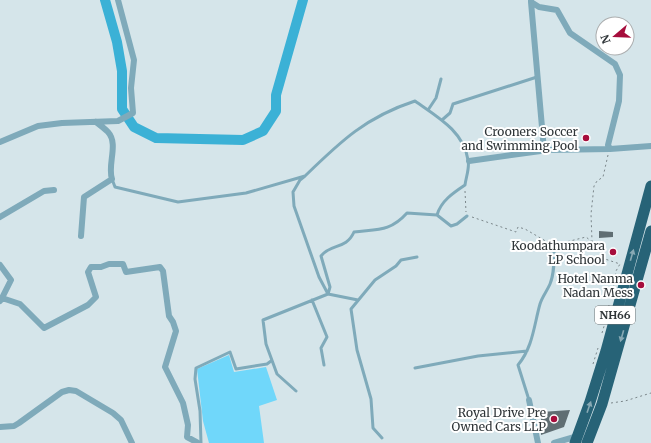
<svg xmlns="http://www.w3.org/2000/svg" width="651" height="443" font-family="Merriweather,serif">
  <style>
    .green { fill: #70d7fa }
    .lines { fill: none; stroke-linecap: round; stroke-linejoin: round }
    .river { stroke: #3bb1d6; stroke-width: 10 }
    .building { fill: #606e73 }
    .path { stroke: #7b868a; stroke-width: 1; stroke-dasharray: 2 3; stroke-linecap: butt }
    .lane { stroke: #7faaba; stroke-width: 3 }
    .street { stroke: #7faaba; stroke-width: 6 }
    .highway { stroke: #276377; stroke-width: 11 }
    .oneway { fill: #88a9b4 }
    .poi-dot { fill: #a60d3c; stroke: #fff; stroke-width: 1.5 }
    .labels { text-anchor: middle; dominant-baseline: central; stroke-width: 4; stroke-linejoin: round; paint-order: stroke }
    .shield { fill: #fff; stroke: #6d7274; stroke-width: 1 }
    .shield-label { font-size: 11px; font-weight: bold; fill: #2f3538 }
    .poi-label { font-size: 12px; fill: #2f3538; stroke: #fff; text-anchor: end }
  </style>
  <rect width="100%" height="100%" fill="#d5e5ea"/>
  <path class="green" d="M229,355L234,372L266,367L277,400L259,406L264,443H209L203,421L197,369Z"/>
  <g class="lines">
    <path class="river" d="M105,0L117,42L122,71V109L134,127L156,138L243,140L263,131L276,111V95L303,0"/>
  </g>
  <path class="building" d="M599,231L613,232V237L599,238Z
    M570,410L564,427L541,435V412Z"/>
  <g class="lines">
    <path class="path" d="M608,155L603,177L597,181L594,186L591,214L592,241L600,248L605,259L620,264L616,271L612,297
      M465,191L466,212
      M472,217L516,232L518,227L525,229L549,243
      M558,244L586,237L591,241
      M607,316L609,305
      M602,333L605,323
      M593,364L598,348
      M611,403L625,401L651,393"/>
    <path class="lane" d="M428,110L436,98L441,79
      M442,120L450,113L453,104L537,77
      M305,176C341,141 366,117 415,101C436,116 464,131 468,160C470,167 466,177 465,185C453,193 441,201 437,215
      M112,179L115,187L178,202L246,193L305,176L300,180L293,192L294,206L319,277L328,294
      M328,294L330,287L321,256C331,243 346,250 354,232C377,229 390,232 407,213L437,215L451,226L457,224L467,216
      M312,300L327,337L321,348L324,365
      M415,368L478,356L527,351
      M296,391L277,374L266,344L263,320L328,294L358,300
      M529,400L518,365C533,347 534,325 540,304C542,297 547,291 550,284C555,272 554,257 554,244
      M382,438L373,428L371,399L357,350L351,309L375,280L396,266L401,260L417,257
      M201,443L200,411L195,379L196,368L230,352L236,369L267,364L271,361"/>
    <path class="street" d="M531,0V2L539,7L557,10L570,33L615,64L620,75L619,101L608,145L610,149L651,146
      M531,2L544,150
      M0,142L38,126L62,123L118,121L133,113L131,88L134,60L118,0
      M469,161L548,150L610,149
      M0,217L44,191L54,190
      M81,236L84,197L112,179C107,165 119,144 108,132C105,129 100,125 96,122
      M0,265L11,280L2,298
      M0,301L2,298L20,304L44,328L88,305L96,297L88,272L91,267H101L109,264H123L126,272L160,267L163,271L169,316L173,322L176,331L165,367L183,403L188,425L187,437L198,443
      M529,400L538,443
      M0,427L14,426L19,423L62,392L69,390L76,391L113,413L121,420L132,443
      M554,443L578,436"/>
    <path class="highway" d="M575,443L590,402L606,351L651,186
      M587,443L602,404L651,231"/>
  </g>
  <defs><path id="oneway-solid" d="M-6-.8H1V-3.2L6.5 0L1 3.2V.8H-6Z"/></defs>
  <g class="oneway">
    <use href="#oneway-solid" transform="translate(632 255) rotate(-74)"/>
    <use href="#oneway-solid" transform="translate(622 336) rotate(106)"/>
    <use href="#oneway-solid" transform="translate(589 407) rotate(-71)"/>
  </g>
  <g class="poi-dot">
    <circle cx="586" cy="138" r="4"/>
    <circle cx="613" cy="252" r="4"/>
    <circle cx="641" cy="285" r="4"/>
    <circle cx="554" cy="419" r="4"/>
  </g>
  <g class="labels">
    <rect class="shield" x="595" y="306" width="40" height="18" rx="3"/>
    <g class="shield-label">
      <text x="615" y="315">NH66</text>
    </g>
    <g class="poi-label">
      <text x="578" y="131">Crooners Soccer<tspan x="578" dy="14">and Swimming Pool</tspan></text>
      <text x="605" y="245">Koodathumpara<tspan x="605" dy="14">LP School</tspan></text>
      <text x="633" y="278">Hotel Nanma<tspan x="633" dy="14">Nadan Mess</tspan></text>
      <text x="546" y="412">Royal Drive Pre<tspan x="546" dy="14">Owned Cars LLP</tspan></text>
    </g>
  </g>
  <g transform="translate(615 36) rotate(251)"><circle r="19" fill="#ffffff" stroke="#acaeaf"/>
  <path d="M0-3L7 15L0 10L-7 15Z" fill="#a60d3c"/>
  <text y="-6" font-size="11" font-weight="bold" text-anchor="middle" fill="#2f3538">N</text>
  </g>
</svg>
